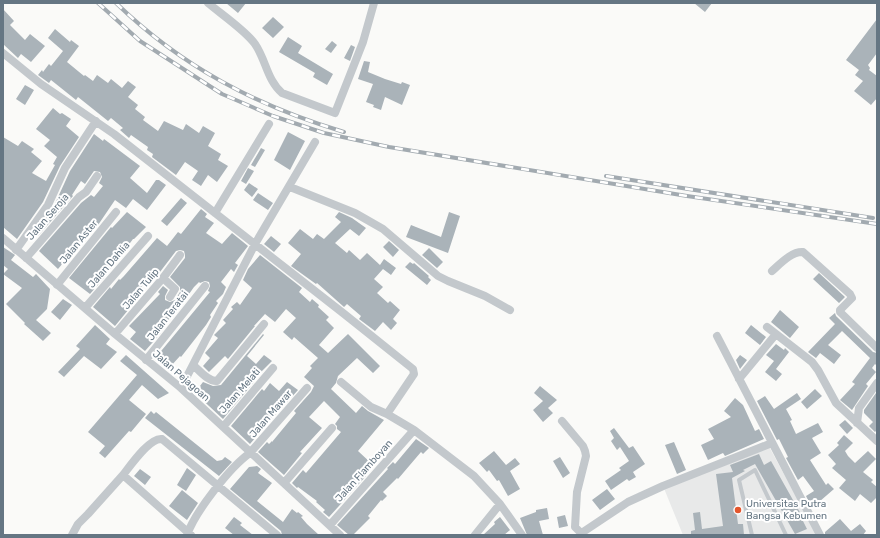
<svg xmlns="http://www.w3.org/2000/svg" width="880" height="538" font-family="Rubik,sans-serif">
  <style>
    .built { fill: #e8e9e9 }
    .building { fill: #aab3b9 }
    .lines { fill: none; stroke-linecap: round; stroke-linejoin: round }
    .service { stroke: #c3c8cc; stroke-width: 4 }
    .minor { stroke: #c3c8cc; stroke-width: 8 }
    .rail-casing { stroke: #a2aab0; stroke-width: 4 }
    .rail { stroke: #fff; stroke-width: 2.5; stroke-dasharray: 8; stroke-linecap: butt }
    .poi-dot { fill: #e4572e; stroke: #fff; stroke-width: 1.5 }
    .labels { text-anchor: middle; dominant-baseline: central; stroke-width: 4; stroke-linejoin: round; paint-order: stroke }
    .street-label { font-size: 10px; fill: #657683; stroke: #fff }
    .poi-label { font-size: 10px; fill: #657683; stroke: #fff; text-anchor: start }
  </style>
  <rect width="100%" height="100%" fill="#fafaf8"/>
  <path class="built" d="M766,441L817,535H683L663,486Z"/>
  <path class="building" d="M226,3H246L238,13Z
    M694,3H712L705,12Z
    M3,9L14,21L10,25L25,40L30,34L45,46L31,62L21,54L18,58L3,44Z
    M273,17L284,27L273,38L262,28Z
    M877,19V53L868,65L870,68L869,70L877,76V98L871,105L854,91L863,81L855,75L859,70L846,60Z
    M55,29L70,42L71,40L79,46L67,62L84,76L85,75L93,81L97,75L108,83L111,79L122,88L128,81L136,87L128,97L138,105L135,109L145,117L143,120L158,131L164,121L183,130L186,124L199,133L203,126L215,133L208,146L221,154L218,160L228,166L217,182L208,175L201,186L192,180L198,171L185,162L176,175L152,157L153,154L147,150L148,147L131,135L129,138L120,130L123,128L111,118L108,121L78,97L76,100L51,80L49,83L38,75L42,70L43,72L49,64L51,66L63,51L48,38Z
    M288,37L302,46L298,53L333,74L327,85L313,77L315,73L279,52Z
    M332,41L337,45L331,53L325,49Z
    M351,45L355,47L350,61L344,58Z
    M364,61L370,62L368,72L385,79L401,84L402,82L410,85L402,105L385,97L381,110L373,107L374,105L366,102L373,84L358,79Z
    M25,85L34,90L25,105L16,99Z
    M53,108L60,114L62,113L71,119L66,126L79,137L60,166L43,202L17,239L3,227V137L18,146L22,141L34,149L31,152L42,161L32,173L46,181L55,165L53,164L57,157L44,146L50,140L36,129Z
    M288,132L305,141L290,170L274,160Z
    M94,134L103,141L104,139L140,166L130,178L147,193L156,180H159L166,185L147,210L133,199L126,208L115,200L96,228L94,226L58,269L39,251L81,203L91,195L94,197L103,186L99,183L102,177L100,172L94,171L85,184L81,181L72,195L73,196L38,236L35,233L53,208L70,171Z
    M261,148L265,150L255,167L251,165Z
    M248,168L254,171L246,184L241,181Z
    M249,183L258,189L252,197L244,190Z
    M258,193L273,203L268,210L253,200Z
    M181,198L187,203L167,226L161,221Z
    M201,209L207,214L205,217L214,223L206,233L222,244L232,233L248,246L235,263L238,265L234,272L231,269L221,282L226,287L223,294L216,301L218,303L210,315L211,317L206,325L181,357L180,356L171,366L157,356L210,292L208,291L210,286L209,282L205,281L200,283L199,282L194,287L177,311L169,319L160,334L145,351L130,339L136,332L129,326L160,294L158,292L163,286L168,290L165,296V300L170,302L175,300L180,292V287L170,277L185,258V255L184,251L180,250L176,251L150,285L147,282L142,286L131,302L133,304L115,326L93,307L110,287L111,289L119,279L120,280L124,276L157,238L167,246L178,232L181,234Z
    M127,212L146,227L134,239H133L103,279L90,294L69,278L111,227L112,228Z
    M339,212L352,218L366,228L359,236L350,229L335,243L347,253L349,250L360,260L367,253L380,265L384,259L396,268L391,275L383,269L374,279L383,287L377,293L388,303L390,301L400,310L393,319L397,323L391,330L383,322L375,331L359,319L361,316L347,304L344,307L317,283L316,284L291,266L301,254L288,243L300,229L313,239L317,234L324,239L341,222L335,217Z
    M449,212L460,216L448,253L406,237L411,225L441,237Z
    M271,236L281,244L274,252L264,244Z
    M389,241L399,250L393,257L383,247Z
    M3,247L15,255L11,260L33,277L36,274L50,289L47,309L36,320L51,333L43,341L24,324L25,323L6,304L22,288L3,274L8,269L3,265Z
    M429,248L443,262L437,268L422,255Z
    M260,255L302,288L299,292L310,302L312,299L319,305L318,307L329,317L326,320L334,328L319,345L328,353L348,334L380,366L373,373L357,358L338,376L336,383L331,389L356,413L362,406L368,411L384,420L358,451L372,464L364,473L366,476L329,517L323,512L325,510L316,502L317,501L298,487L297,488L292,483L303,470L306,473L341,432L337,429V426L335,424L340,417L324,401L309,417L322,428L300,452L302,453L284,475L258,452L267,442L269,444L272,441V442L296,413L294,411L311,392L314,386L304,377L312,368L310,366L318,358L294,337L292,340L283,332L296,318L286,309L275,322L265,314L254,326H255L228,359L225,356L209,372L203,366L210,358L205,353L218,338L214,335L226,323L223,320L233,309L231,307L237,302L240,305L252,288L243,280L248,269Z
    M410,262L413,264L414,263L429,276L428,277L431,280L427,285L405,267Z
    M819,273L845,297L839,303L813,279Z
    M63,299L72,305L60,320L51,312Z
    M780,310L799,327L790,338L771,322Z
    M835,313L836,316L873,352L877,353V366L875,364L872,368L876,372L866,384L868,386L852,410L840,400L855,384L852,382L870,358L842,331L828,345L841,355L834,364L820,353L816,358L808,352L835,324L829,318Z
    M95,325L110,339L106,344L117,352L101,369L84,356L64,377L58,372L80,349L76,346Z
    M751,325L766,337L760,345L745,333Z
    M263,334L264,335L247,356L256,364L264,355L272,361L252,381L254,382L223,419L195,393L201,387L200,386L203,382L213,386L221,385Z
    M776,344L784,350L785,348L789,352L776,369L782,374L776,381L765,372L774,361L766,355Z
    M126,355L169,393L158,399L142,385L129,400L146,414L131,432L129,431L105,458L99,453L105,446L88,432L137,375L120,361Z
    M740,355L747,360L740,369L736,360Z
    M287,382L298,390L281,409H280L250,444L231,426L262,389L264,391L270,383L279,391Z
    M540,386L557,400L548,408L553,413L543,422L533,410L543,401L534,393Z
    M815,389L822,396L807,409L801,402Z
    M797,393L801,399L786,409L792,420L790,421L796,434L818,423L823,432L812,438L821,453L810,460L826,485L828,483L834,489L812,508L806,496L814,491L803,476L798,480L786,458L788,457L779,439L777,440L757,401L765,396L774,409Z
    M876,393L877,430L875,432L869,426L873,422L864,413V410Z
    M735,398L743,405L755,431L759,429L764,439L725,456L723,453L708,460L701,445L714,439L708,429L731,417L724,411Z
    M151,411L154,414L156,412L217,461L222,460L225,457L232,462L219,476L145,418Z
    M845,420L853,428L847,434L839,425Z
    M614,428L629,448L633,446L645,464L633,472L636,477L629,481L627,479L611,490L605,481L621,470L619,468L629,461L620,447L617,450L611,441L614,438L610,431Z
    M844,435L853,443L845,451L848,456L855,463L868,451L876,459L863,472L873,480L871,482L877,487V497L871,503L860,494L855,501L839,488L846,480L832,468L836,464L828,455L839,445L837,443Z
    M416,439L429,448L423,454L421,452L398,479L397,478L383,492L387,496L382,501L381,500L368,516L370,518L353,535H349L337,525L388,469L387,468L393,462L395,464Z
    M674,442L686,470L677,474L665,445Z
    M494,451L506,465L515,458L520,464L510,471L520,489L508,496L499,480L497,481L489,470L487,472L479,463Z
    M759,454L764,465L771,461L802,516L801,517L807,529L795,534L755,464L743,470L745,471L732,478L738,524H743L744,535H691V531L695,530L693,513L700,512L702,529L723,526L716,474L733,472L730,465Z
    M560,457L570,473L563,478L553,461Z
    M257,466L261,469L258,473L272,483L257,501L283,522L292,509L297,513L298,512L303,516L301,517L307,524L319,535H282L281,531L230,489L249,467Z
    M187,468L196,475L186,491L177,485Z
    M140,469L151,477L145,485L134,476Z
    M607,489L615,499L600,510L592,500Z
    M182,490L198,503L187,520L169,506Z
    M547,508L549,519L539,521L543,535H527L520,518L536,512V510Z
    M565,515L568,526L559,528L557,517Z
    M234,517L242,523L240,525L253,535H234L225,528Z
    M500,517L510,530L504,535H483L495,524L494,522Z
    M840,519L851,531L860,524L866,531L863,535H825V532Z"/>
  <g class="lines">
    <path class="service" d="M752,535L739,480L755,470L786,535"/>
    <path class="minor" d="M208,3C221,14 246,31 255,44C266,60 267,80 282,93L335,113L363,42L374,3
      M3,53L41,84L114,134L343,313L413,369L414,374L387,414L414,430L474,476L500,504L522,535
      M290,187L355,213L383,229L438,276L448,281L485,296L510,310
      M215,213L269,124
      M3,238L115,334L181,388L340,535
      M16,250L48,205L65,168L96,121
      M26,258L79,197L86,192L97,176
      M772,271C780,264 792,251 803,252L850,294L852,298L840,310V312L877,348
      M163,278L175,289L170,297
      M57,285L116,212
      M85,308L148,236
      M767,327L812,362L818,370L836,403L877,441
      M115,334L163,278L180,255
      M717,336L820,535
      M146,360L205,286
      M193,365C199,370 208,382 217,381L264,324
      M739,379L776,334
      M341,382L371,407L387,414
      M181,388L255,244L315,142
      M562,421L583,446L585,451L586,456L577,492L575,527L580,532H583L628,502L663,486L772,443
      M857,423L859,408L877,383
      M223,427L273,368
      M284,483L332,428
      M330,525L414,430
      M72,535L78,524L88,514L123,475
      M187,535C195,512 230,467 250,453L307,388
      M191,535L123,475C130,466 150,437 162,439L277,535
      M475,535L500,504"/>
    <defs>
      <path id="rail" d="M98,3L140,41L222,94L273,116L324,133L389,147L687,196L877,224
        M116,3C182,67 257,106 344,132
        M606,176L873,218"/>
    </defs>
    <use href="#rail" class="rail-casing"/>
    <use href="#rail" class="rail"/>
  </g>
  <circle class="poi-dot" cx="738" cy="510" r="4"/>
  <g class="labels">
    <g class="street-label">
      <text transform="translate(48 217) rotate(-49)">Jalan Seroja</text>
      <text transform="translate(79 242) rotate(-51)">Jalan Aster</text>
      <text transform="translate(109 265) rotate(-49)">Jalan Dahlia</text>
      <text transform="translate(141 289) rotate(-50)">Jalan Tulip</text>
      <text transform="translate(168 316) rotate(-52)">Jalan Teratai</text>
      <text transform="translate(181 376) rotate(41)">Jalan Pejagoan</text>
      <text transform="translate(240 391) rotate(-49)">Jalan Melati</text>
      <text transform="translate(271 414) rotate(-49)">Jalan Mawar</text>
      <text transform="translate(364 471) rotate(-48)">Jalan Flamboyan</text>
    </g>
    <g class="poi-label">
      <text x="746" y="504">Universitas Putra<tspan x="746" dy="12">Bangsa Kebumen</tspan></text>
    </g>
  </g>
  <rect width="880" height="538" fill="none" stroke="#657683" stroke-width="8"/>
</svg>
